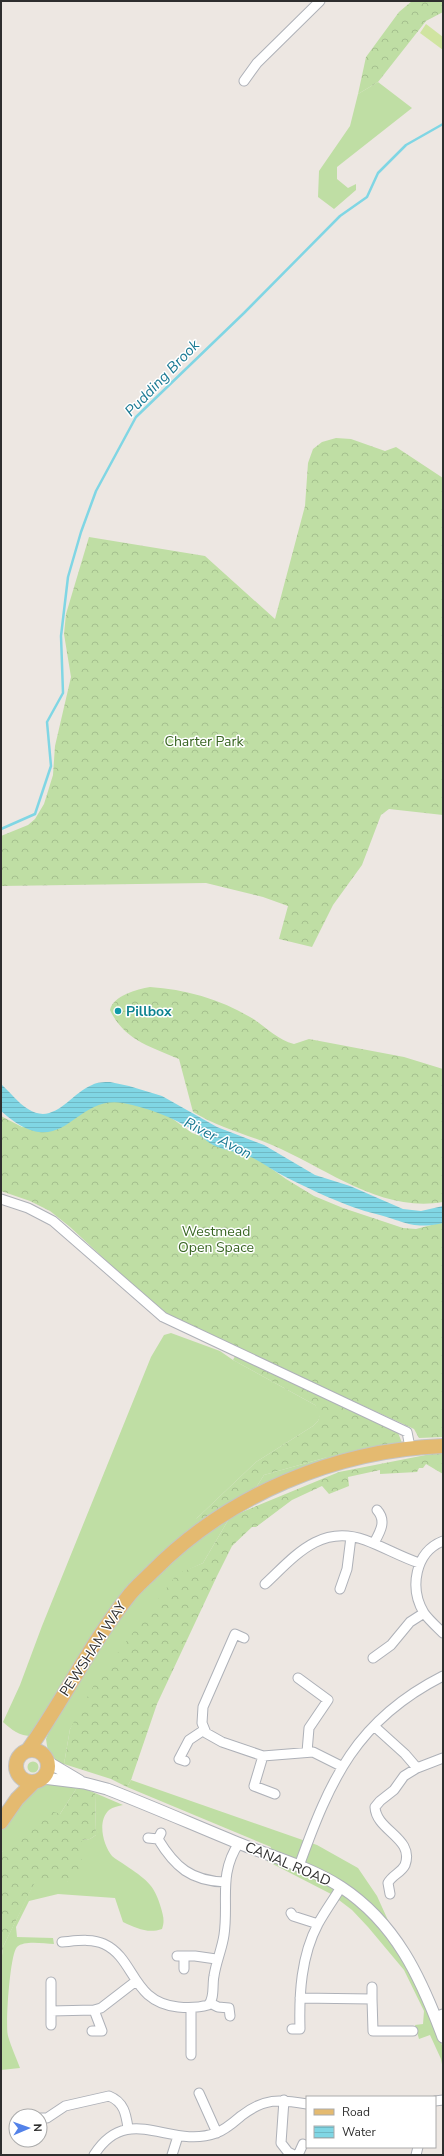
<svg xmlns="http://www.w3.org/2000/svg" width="444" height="2156" font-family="'Nunito Sans',sans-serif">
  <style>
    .grass { fill: #bfdea4 }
    .forest { fill: url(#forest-crowns) }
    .pitch { fill: #d0e4a1 }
    .water { fill: url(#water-rules) }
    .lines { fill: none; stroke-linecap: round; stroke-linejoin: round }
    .stream { stroke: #80d6e4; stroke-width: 2.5 }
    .minor-casing { stroke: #aeb1b8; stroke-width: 11 }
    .tertiary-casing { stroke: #aeb1b8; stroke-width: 13 }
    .primary-casing { stroke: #c4c4c4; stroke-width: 16 }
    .minor { stroke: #fff; stroke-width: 9 }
    .tertiary { stroke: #fff; stroke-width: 11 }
    .primary { stroke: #e4ba70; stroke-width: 14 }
    .culture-dot { fill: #0f9aa8; stroke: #fff; stroke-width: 1.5 }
    .labels { text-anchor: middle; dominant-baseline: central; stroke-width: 3; stroke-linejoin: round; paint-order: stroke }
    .park-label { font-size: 14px; fill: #396623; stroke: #fff }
    .culture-label { font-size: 14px; font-weight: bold; fill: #0d838f; stroke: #fff; text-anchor: start }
    .street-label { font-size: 14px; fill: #2e2e2e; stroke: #fff }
    .water-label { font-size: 15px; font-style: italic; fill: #1b7a94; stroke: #fff }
  </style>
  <defs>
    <pattern id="forest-crowns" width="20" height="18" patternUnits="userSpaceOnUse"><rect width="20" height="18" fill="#bfdea4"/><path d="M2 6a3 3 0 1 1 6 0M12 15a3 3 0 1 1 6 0" fill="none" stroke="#a4bf8e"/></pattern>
    <pattern id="water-rules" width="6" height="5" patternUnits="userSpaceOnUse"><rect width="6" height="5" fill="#80d6e4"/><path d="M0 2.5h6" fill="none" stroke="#6fb8c4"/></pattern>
  </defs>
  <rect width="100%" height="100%" fill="#ede7e2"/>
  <path class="grass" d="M378,82L412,108L337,167V179L348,188L356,184V190L334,209L318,197L319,171L350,126L358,94Z
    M171,1333L220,1351L233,1360L315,1405L321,1413L318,1421L313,1426L256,1462L196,1519L257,1486L264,1475L324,1458L397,1430L402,1443L272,1482L146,1572L32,1736C19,1736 12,1730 3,1722L20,1685L42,1626L151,1357L164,1335Z
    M230,1517L203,1563L177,1575L70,1729L64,1764H60L48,1752L46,1739L52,1724L70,1690L133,1599L192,1542Z
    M27.5 1767a5.5 5.5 0 1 1 11 0a5.5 5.5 0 1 1-11 0Z
    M131,1780L317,1845L358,1868L377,1896L430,2013L443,2048V2070L441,2059L430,2035L419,2039L415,2025L423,2024L424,2011L404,1970L368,1927L352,1910L331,1894L267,1861L271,1847L127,1787Z
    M52,1782L78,1786L60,1814L2,1852L1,1856V1831L21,1803L32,1789L41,1784Z
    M95,1793L123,1805C119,1806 113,1807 109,1810C97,1821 103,1845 112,1856C115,1859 121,1862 125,1865C145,1879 154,1883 161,1908C163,1915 165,1921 162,1929C148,1934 136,1928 123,1922L115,1898L58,1894L29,1901L16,1927L17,1937L53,1938L54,1944C44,1944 25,1940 17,1947C10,1953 5,2026 8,2036C11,2047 16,2057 20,2068L1,2070V1964L3,1947L35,1881L67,1882L82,1840L90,1839L96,1835Z"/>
  <path class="forest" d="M412,1H443V12L426,21L378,82L358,94L366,57L399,12Z
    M336,438L351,439L385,451L396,447L443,478V815L389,809L381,815L362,865L333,905L312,947L279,939L288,906L263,897L206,883L1,886V836L28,825L35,819L44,804L53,775L55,746L71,677L64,634L66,614L89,537L205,556L275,619L305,506L308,463L313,449L322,442Z
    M150,987C184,989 220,999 250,1017C264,1025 277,1040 294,1044L309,1039L404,1057L443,1069V1202C381,1213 326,1168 272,1145C245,1134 218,1127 193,1112L179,1059C151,1047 124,1040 110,1010C113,996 137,989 150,987Z
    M123,1095L151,1103L192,1133L248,1152L286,1179L314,1196L343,1208L403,1228L416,1229L443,1222V1437L419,1438L414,1429L165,1315L70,1227L50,1211L30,1201L1,1191V1116L22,1127Z
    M236,1354L397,1430L391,1443L324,1458L264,1475L257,1486L198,1523L196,1519L256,1462L313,1426L318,1421L320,1414L315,1405L233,1360Z
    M431,1454H443V1474L426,1464L423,1468H419L417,1472L380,1474V1470L348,1477L349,1486L329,1494L322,1486L292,1500L256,1527H252L232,1546L217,1576L157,1704L131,1780L127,1787L111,1779L64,1764L70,1729L95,1683L177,1574L203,1563L230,1517L339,1472Z
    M78,1786L95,1793L96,1835L90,1839L82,1840V1870L67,1882H35L3,1947L1,1964L2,1852L46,1809L60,1814Z"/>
  <path class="pitch" d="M426,24L443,37V50L420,33Z"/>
  <path class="water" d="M110,1082L129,1086L162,1096L217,1127L264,1145L315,1175L350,1186L403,1209L421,1211L443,1206V1223C412,1230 404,1221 376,1214C347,1207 309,1189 282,1175C272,1170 263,1163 253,1158C240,1152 225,1151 213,1145C206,1141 200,1135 193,1130C172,1117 148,1108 123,1103C72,1094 64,1167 1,1111V1084C10,1092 18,1103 28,1109C54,1126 70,1094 92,1085C97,1082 104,1082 110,1082Z"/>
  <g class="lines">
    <path class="stream" d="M1,829L35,814L51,766L47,722L63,693L61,636L68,577L81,532L96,491L136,417L244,313L340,216L367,197L378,173L406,145L443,124"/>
    <defs>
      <path id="minor" d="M244,81L257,63L320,1
        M1,1199L28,1208L53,1221L163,1317L407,1432L410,1447
        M443,1541C415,1552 409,1588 424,1613C429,1620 437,1627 443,1633
        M374,1543C380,1532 387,1521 377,1510
        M265,1584C295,1556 320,1524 365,1540C384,1547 401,1557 419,1563
        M340,1589L347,1569L351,1537
        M244,1638L235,1634L203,1707L202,1723L206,1733L222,1742L263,1756L313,1752L341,1766
        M373,1658L391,1645L410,1622L424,1613
        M298,1678L328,1700L309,1728L307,1752
        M374,1726L405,1754L417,1768
        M263,1756L254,1786L275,1794
        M185,1761L179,1759L189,1740L204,1730
        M161,1833L158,1839C175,1867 191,1881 225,1882
        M148,1838L158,1839
        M299,1866C330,1780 356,1720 443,1676
        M390,1894L388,1883C392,1875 401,1873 405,1865C415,1838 376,1831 375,1807L380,1801L394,1790L404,1776L417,1768L443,1758
        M291,1913L293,1916L318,1924
        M62,1942C75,1941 92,1938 104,1944C136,1959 131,2002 178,2007C188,2008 198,2008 208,2005C215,1999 212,1985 214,1976C216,1962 222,1949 224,1935C229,1901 218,1874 239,1843
        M177,1956H195L216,1959
        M184,1969V1956
        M51,1982V2011
        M372,1987V1999
        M300,1998L372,1999L373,2031H413
        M210,2003L218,2007L229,2008L230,2016
        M191,2008V2055
        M435,2017L443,2014
        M51,2025V2011L94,2010L101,2008L136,1981
        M292,2029H300C299,1994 301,1956 318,1924C325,1911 334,1899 341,1887
        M92,2031H102L94,2010
        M199,2093L217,2133
        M284,2100L281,2143L288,2152L294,2155
        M435,2101L443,2100
        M40,2118H47L65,2106L109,2096C124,2102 126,2114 128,2128
        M94,2155C128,2101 170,2150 216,2133C225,2130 234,2122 241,2116C264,2098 279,2099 307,2104
        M172,2155L178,2136
        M298,2155L303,2144
        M416,2155L418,2147"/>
      <path id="tertiary" d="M48,1762L80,1781
        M43,1778L84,1783L107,1789C151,1806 194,1825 238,1843C273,1857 310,1867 341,1887C396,1923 421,1978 443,2037"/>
      <path id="primary" d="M28,1750C63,1701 89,1646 127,1598C134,1588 144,1580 152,1572C228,1495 335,1450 443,1446
        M16 1766a16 16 0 1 1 32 0a16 16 0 1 1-32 0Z
        M1,1822L17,1799L34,1782"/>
    </defs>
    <use href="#minor" class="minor-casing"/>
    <use href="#tertiary" class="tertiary-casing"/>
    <use href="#primary" class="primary-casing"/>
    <use href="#minor" class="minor"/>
    <use href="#tertiary" class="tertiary"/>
    <use href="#primary" class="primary"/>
  </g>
  <circle class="culture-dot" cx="118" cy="1011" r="4"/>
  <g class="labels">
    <g class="park-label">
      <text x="204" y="741">Charter Park</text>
      <text x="216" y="1231">Westmead<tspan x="216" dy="16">Open Space</tspan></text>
    </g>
    <g class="culture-label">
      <text x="126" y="1011">Pillbox</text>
    </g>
    <g class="street-label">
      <text transform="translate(93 1649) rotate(-57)">PEWSHAM WAY</text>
      <text transform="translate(288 1864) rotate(23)">CANAL ROAD</text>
    </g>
    <g class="water-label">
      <text transform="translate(162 378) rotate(-46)">Pudding Brook</text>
      <text transform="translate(218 1138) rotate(27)">River Avon</text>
    </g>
  </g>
  <rect width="444" height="2156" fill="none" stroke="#2e2e2e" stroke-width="4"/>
  <rect x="306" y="2096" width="130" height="52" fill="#ffffff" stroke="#ababab"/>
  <rect x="314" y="2109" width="20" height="6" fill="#e4ba70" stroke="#ababab"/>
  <text x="342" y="2116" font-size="12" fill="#2e2e2e">Road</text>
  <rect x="314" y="2126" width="20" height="12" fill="url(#water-rules)" stroke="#ababab"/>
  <text x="342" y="2136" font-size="12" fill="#2e2e2e">Water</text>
  <g transform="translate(28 2128) rotate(88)"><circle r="19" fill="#ffffff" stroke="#ababab"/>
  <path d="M0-3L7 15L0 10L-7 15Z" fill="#5382e9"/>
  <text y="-6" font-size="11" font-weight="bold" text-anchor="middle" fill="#2e2e2e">N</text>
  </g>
</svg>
